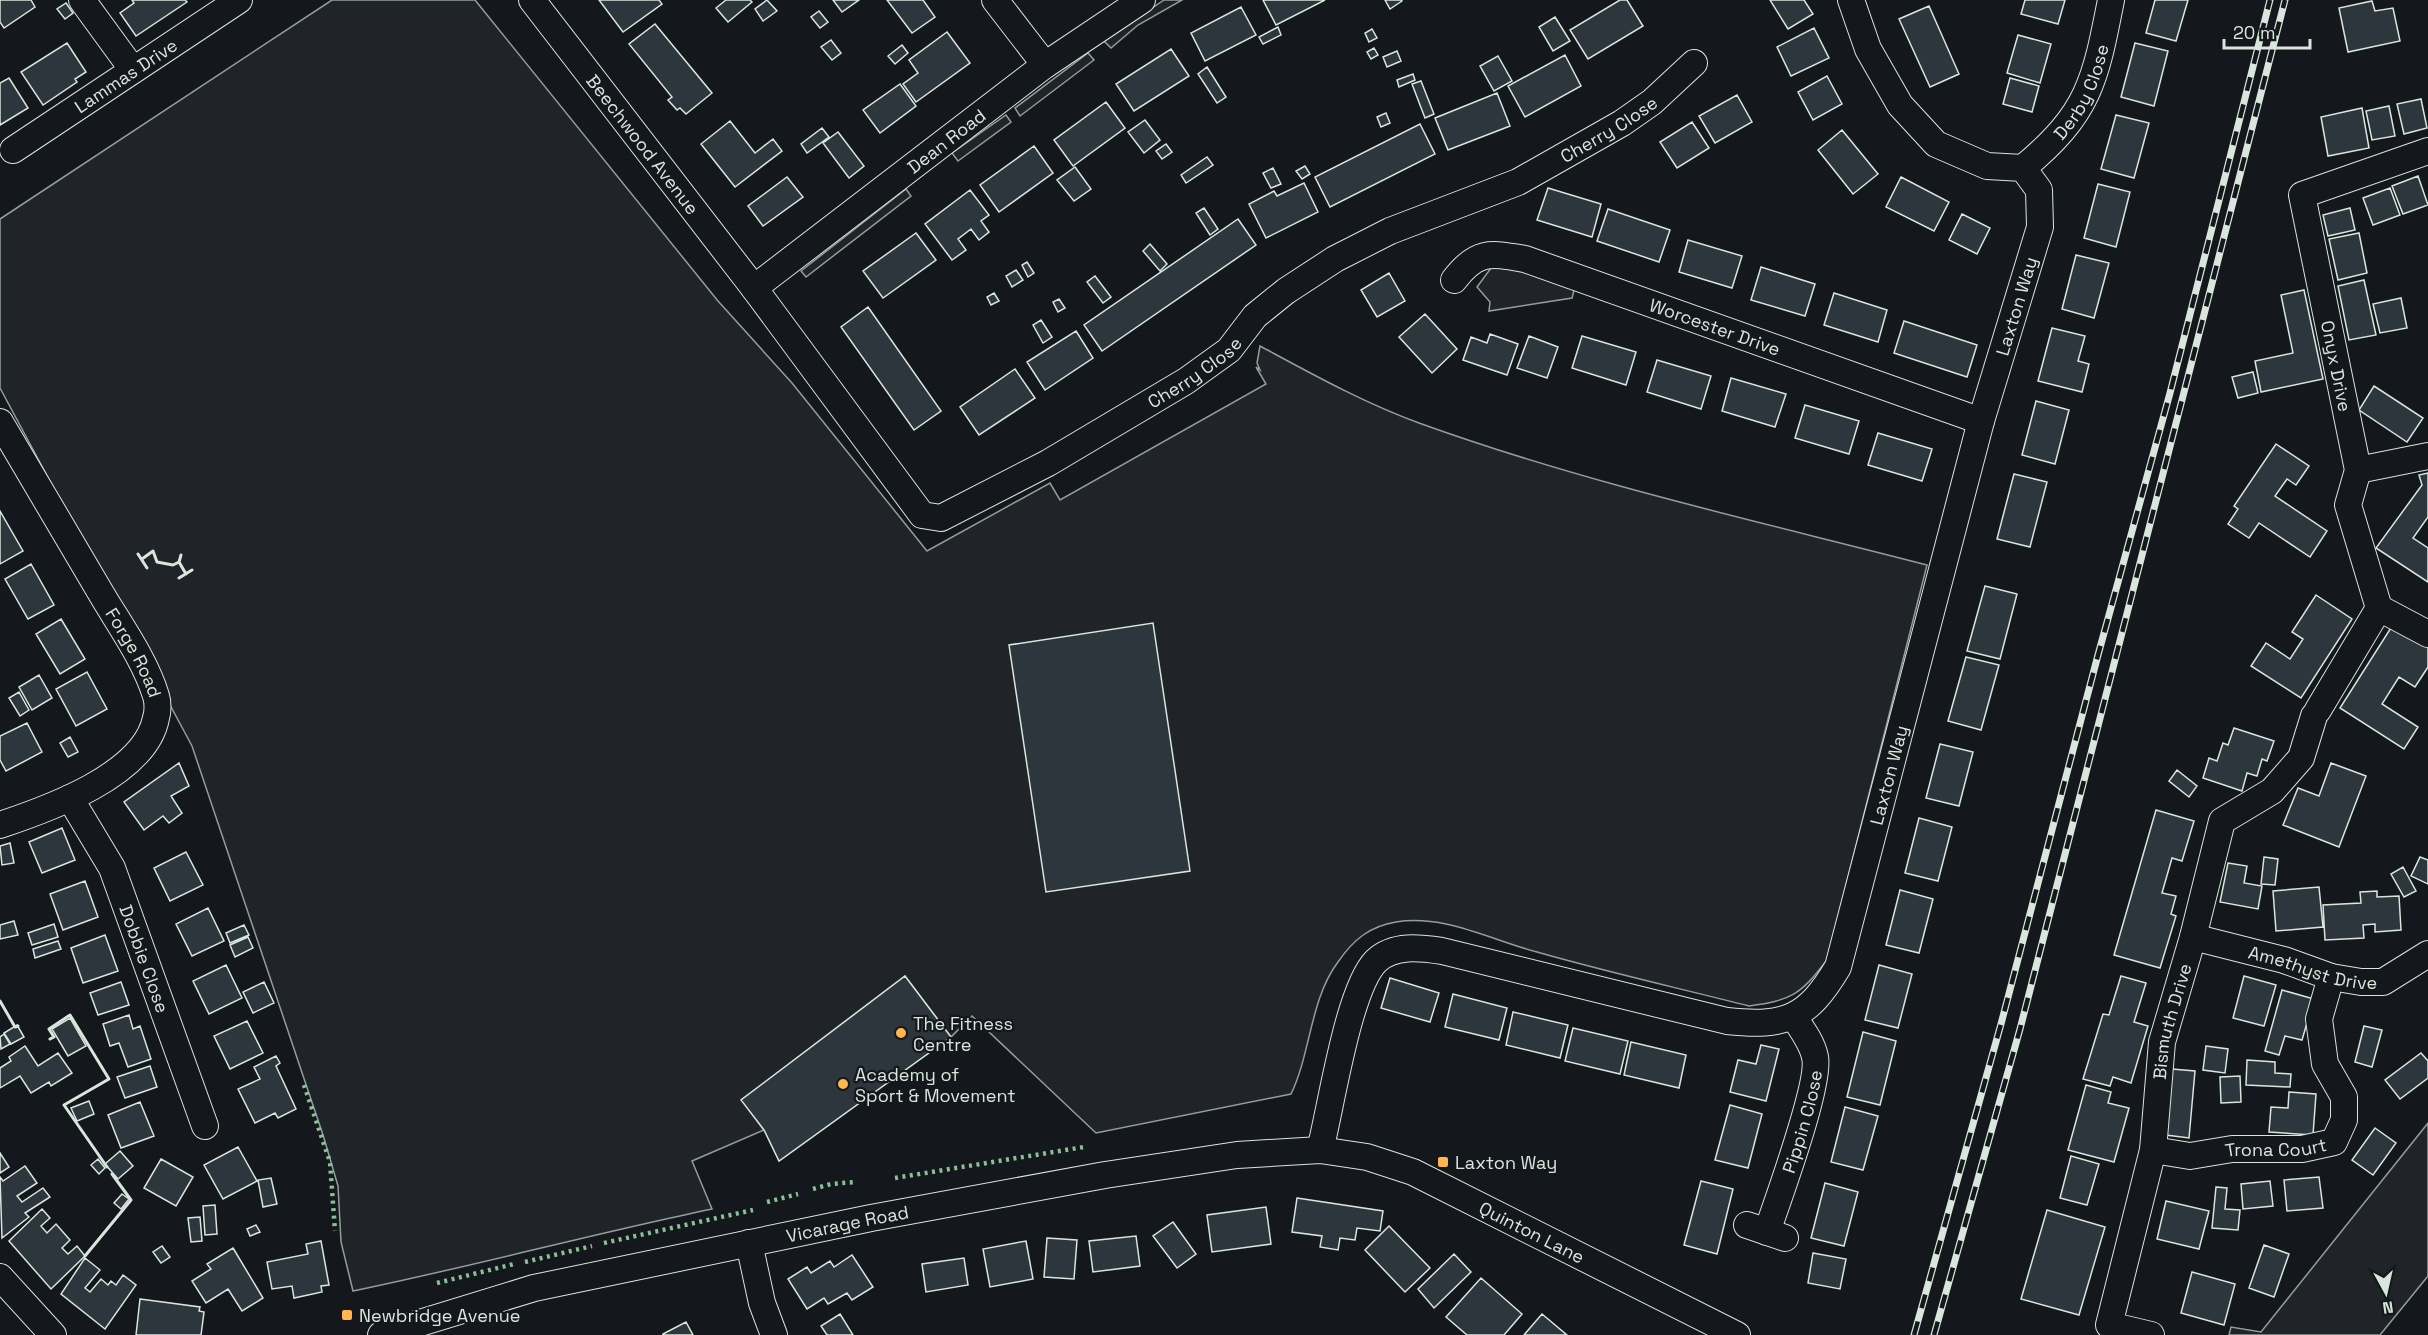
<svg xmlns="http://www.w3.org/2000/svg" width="2428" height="1335" font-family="'Space Grotesk',sans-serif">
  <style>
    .green { fill: #202428; stroke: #939e99; stroke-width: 1.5 }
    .building { fill: #2c363c; stroke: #d8e6dc; stroke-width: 1.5 }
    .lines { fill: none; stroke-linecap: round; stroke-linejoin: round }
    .minor-casing { stroke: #d8e6dc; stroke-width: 28 }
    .minor { stroke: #14181c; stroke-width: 26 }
    .rail-casing { stroke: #d8e6dc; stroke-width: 7 }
    .rail { stroke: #14181c; stroke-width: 4.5; stroke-dasharray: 14; stroke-linecap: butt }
    .hedge { stroke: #8ac095; stroke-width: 4.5; stroke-dasharray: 3 4.5; stroke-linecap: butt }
    .wall { stroke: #d8e6dc; stroke-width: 3 }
    .poi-dot { fill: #ffb74d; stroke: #14181c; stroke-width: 2 }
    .labels { text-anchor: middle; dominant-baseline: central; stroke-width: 4.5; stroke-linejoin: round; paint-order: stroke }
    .street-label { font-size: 18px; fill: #d8e6dc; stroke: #14181c }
    .poi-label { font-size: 18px; fill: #d8e6dc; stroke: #14181c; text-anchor: start }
  </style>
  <rect width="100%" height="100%" fill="#14181c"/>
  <path class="green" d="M332,0H475L718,301L792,383L927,551L1050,483L1060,500L1266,384L1256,367L1260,370L1257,363L1260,346C1312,374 1364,403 1419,423C1585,483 1757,521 1927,565L1827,960C1800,995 1792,1000 1749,1006C1678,988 1607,972 1537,952C1491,940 1444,914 1396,922C1370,926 1353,940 1338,962C1310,999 1311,1053 1291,1094L1096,1133L972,1016L951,1037L905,976L742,1100L764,1130L692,1161L712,1209C592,1234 474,1266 353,1291L341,1242L338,1186L323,1135L192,746L0,388V219Z
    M1164,0H1182L1138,25L1111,48L1104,41Z
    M1088,53L1094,60L1020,116L1015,108Z
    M1006,115L1011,122L958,161L952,153Z
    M906,189L911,196L806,277L801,271Z
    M1500,263L1575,287L1572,298L1489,311L1490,302L1477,287L1491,268Z
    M2428,1123V1276L2380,1335H2229L2231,1327L2261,1332Z"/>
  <path class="building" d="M0,0H31L35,7L4,28L0,22Z
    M132,0H185L187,2L136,36L120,13L134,3Z
    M599,0H659L662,4L623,32Z
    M726,0H750L752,2L728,22L716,8Z
    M767,0L777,11L763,21L755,9Z
    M833,0H859L842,12Z
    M887,0H923L935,17L912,33Z
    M1263,0H1325L1276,25Z
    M1385,0H1401L1402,1L1390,9Z
    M1620,0H1627L1643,26L1588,59L1570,30Z
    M1770,0H1804L1813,14L1788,29Z
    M2025,0H2065L2058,24L2021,14Z
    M2155,0H2188L2176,41L2146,33Z
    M2372,1L2375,11L2393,8L2400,41L2348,52L2339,8Z
    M66,3L73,13L65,19L57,9Z
    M1929,6L1959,74L1930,87L1899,19Z
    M1241,7L1256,35L1205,61L1191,33Z
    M819,11L828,22L820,28L811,17Z
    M1555,17L1570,41L1553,51L1539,27Z
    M655,24L712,93L686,114L680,108L677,110L668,100L672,97L629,44Z
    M1278,27L1281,35L1263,44L1259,37Z
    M1814,28L1829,58L1791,76L1777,47Z
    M1372,29L1377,38L1369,42L1365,33Z
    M947,32L970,63L916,102L903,84L918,73L909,60Z
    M2018,35L2051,44L2040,83L2007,73Z
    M831,40L841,53L832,60L821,47Z
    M67,43L86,72L75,79L77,82L43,105L21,72Z
    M2135,43L2168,51L2154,106L2121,97Z
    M902,45L908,53L895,64L888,56Z
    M1374,48L1378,55L1371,59L1367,52Z
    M1171,49L1189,76L1134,111L1116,84Z
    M1397,51L1401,61L1387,67L1383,57Z
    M1565,55L1581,86L1525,117L1508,86Z
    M1498,56L1512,81L1494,91L1480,66Z
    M1207,67L1226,97L1217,103L1198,74Z
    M1413,74L1415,80L1399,87L1397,80Z
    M1827,76L1842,104L1813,120L1798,92Z
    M9,78L28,108L0,125V83Z
    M2010,78L2039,86L2032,112L2003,104Z
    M1421,81L1434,114L1425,118L1412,84Z
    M900,84L916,106L880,133L863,110Z
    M1497,93L1510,126L1448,150L1435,118Z
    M1737,95L1752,122L1715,143L1699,116Z
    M2421,99L2427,128L2404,134L2397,104Z
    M1106,102L1125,128L1073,166L1054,140Z
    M2389,106L2395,136L2372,140L2366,111Z
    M2362,108L2369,148L2328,156L2321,117Z
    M1386,113L1390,123L1381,127L1377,117Z
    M2116,115L2149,123L2134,178L2101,169Z
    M1145,120L1160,140L1144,153L1128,132Z
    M730,121L755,153L773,139L782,151L735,187L701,144Z
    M1692,122L1709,148L1677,168L1660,142Z
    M1420,124L1435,154L1330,207L1315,177Z
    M822,128L829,137L807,153L801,144Z
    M1842,130L1878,174L1853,194L1818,150Z
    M838,132L864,166L849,178L823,143Z
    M1166,144L1172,152L1162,159L1156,151Z
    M1034,146L1053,173L999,212L980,185Z
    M1207,157L1213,165L1186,183L1181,175Z
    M1305,166L1310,174L1302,179L1296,171Z
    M1075,167L1091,189L1074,201L1057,180Z
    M1273,168L1281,184L1271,188L1263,173Z
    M2418,176L2428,205L2403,214L2392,186Z
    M787,177L803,197L763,226L748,206Z
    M1901,177L1949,202L1934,231L1886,207Z
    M1304,183L1318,212L1266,238L1249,204L1274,191L1277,196Z
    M2098,184L2130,192L2116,247L2084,238Z
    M1548,188L1601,204L1592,237L1537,220Z
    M2390,188L2400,215L2373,225L2363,198Z
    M970,190L989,215L981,221L989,232L979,240L971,229L958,239L966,250L952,260L925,224Z
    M1204,208L1218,229L1210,235L1196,213Z
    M2350,208L2355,230L2328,236L2323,215Z
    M1608,209L1670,230L1659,262L1597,241Z
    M1962,214L1990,228L1977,254L1949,240Z
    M1238,219L1256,245L1102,351L1084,325Z
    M916,233L936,260L883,298L863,271Z
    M2359,233L2367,273L2338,280L2329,239Z
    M1688,240L1742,256L1732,288L1679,272Z
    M1150,244L1167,264L1160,271L1143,251Z
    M2076,255L2109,263L2094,318L2062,309Z
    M1027,262L1034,273L1028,277L1022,265Z
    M1761,267L1815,284L1805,316L1751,300Z
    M1016,270L1023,280L1012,287L1006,276Z
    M1389,273L1405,301L1377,317L1361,290Z
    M1095,276L1111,297L1103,303L1087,282Z
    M2364,280L2376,335L2349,340L2338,286Z
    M2304,290L2323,379L2261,392L2255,361L2293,353L2281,295Z
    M994,293L999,301L991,305L987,297Z
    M1834,293L1887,310L1878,342L1824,325Z
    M2401,298L2407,328L2380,333L2373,304Z
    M1059,299L1065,308L1058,312L1053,302Z
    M868,307L941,411L914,430L841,327Z
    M1425,314L1457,349L1432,373L1399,337Z
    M1041,320L1052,337L1043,343L1033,325Z
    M1904,321L1977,345L1967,377L1894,353Z
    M2052,328L2085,336L2078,361L2089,364L2082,392L2038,381Z
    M1076,331L1093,358L1045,390L1027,362Z
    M1490,334L1518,344L1507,375L1463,360L1471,337L1487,343Z
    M1529,336L1558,347L1547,378L1517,368Z
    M1582,336L1636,352L1626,385L1572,368Z
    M1657,360L1711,376L1701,409L1647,392Z
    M1015,369L1035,398L979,435L960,407Z
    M2253,372L2258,393L2238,398L2232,377Z
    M1731,378L1786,394L1775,427L1722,411Z
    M2374,386L2423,418L2407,442L2359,410Z
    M2036,401L2069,410L2055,464L2022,455Z
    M1805,405L1859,421L1849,454L1795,438Z
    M1878,433L1932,449L1922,481L1868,465Z
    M2276,444L2309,466L2296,485L2287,479L2275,496L2327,531L2310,557L2259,523L2249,538L2228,524L2238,509L2234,506Z
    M2428,473V517L2413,538L2428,548V582L2376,548L2422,485L2419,475Z
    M2014,474L2047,482L2030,547L1997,539Z
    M0,511L23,551L0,564Z
    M31,564L54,605L28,619L5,579Z
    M1985,586L2017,594L2000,659L1967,651Z
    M2316,595L2352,619L2301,698L2251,666L2266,643L2290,659L2303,639L2292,632Z
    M61,619L85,659L60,674L36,634Z
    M1153,623L1190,871L1046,892L1009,645Z
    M2394,623L2428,644V667L2415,687L2399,677L2382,704L2418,727L2404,749L2340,708Z
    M1966,657L1999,665L1981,730L1948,721Z
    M87,672L107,709L76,726L56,689Z
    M39,675L52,698L32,710L19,687Z
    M19,692L29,710L20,716L9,698Z
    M27,723L42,752L6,771L0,760V736Z
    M2234,728L2274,741L2267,761L2262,759L2257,776L2247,773L2242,791L2203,778L2209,758L2217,761L2223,743L2228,745Z
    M70,737L78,752L68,757L60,743Z
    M1940,744L1973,752L1959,806L1926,798Z
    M179,763L189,786L171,796L182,813L169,823L163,816L144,830L124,802Z
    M2331,763L2366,776L2339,847L2283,825L2298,788L2319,796Z
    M2177,770L2197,786L2189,797L2169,781Z
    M2156,810L2194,821L2182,861L2172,858L2162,893L2176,896L2171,914L2176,916L2160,968L2114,955Z
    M1919,818L1952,827L1938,881L1905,873Z
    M62,828L75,860L42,873L29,842Z
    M10,843L14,863L2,865L0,846Z
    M186,852L203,885L170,901L154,868Z
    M2264,857L2278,859L2275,885L2261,884Z
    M2420,857L2428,860V884L2411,876Z
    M2228,863L2247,866L2244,883L2262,886L2258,909L2220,902Z
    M2403,867L2416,891L2404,897L2391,874Z
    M85,881L98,917L63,930L50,894Z
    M2319,887L2323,927L2276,931L2273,891Z
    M1900,890L1933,899L1919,953L1886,945Z
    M2377,891V897L2399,896L2401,930L2375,932V924L2363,925L2364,938L2325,940L2323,905L2361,903L2360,892Z
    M208,908L224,941L192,956L176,924Z
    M14,921L18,935L0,939V925Z
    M54,924L58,937L32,945L28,933Z
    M244,925L249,935L230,943L226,933Z
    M105,935L118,971L83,983L71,948Z
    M248,937L253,948L235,957L230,945Z
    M58,941L61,949L35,958L33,949Z
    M226,965L242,998L209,1014L193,981Z
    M1879,965L1912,974L1898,1028L1865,1020Z
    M905,976L951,1037L779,1161L764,1130L741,1100Z
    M2121,976L2146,983L2134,1022L2148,1026L2131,1083L2113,1077L2110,1086L2083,1079L2103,1014L2109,1015Z
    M2244,976L2276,985L2264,1026L2233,1018Z
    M1390,978L1439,993L1430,1022L1381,1008Z
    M121,982L129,1005L98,1015L90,993Z
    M264,982L274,1003L253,1013L243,992Z
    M2282,990L2314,999L2302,1040L2285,1036L2279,1055L2265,1051Z
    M1453,994L1507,1008L1499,1040L1445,1027Z
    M1513,1012L1568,1025L1560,1058L1506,1045Z
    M129,1015L133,1029L140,1026L151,1059L128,1067L119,1043L110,1046L103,1024Z
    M70,1018L86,1046L68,1056L52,1029Z
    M247,1021L263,1053L230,1069L214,1036Z
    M17,1025L24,1037L11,1044L4,1033Z
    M2364,1026L2382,1030L2372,1067L2355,1062Z
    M1573,1028L1628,1041L1620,1074L1565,1061Z
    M1863,1032L1896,1041L1880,1105L1847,1097Z
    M4,1034L10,1044L1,1049L0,1037Z
    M1631,1042L1686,1055L1679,1088L1624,1075Z
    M1761,1045L1779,1049L1766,1101L1730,1092L1738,1060L1756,1064Z
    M25,1046L38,1066L58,1053L72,1073L51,1086L49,1082L31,1093L20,1076L0,1088V1068L11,1061L9,1057Z
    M2206,1046L2228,1049L2225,1073L2203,1070Z
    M2421,1053L2428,1061V1078L2400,1099L2385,1080Z
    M276,1056L280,1063L276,1066L296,1109L278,1118L275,1113L255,1123L238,1089L260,1079L254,1067Z
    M2247,1060L2275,1062V1073L2291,1074L2290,1087L2246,1085Z
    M150,1066L157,1087L125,1098L117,1077Z
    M2172,1069L2195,1071L2189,1138L2166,1135Z
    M2240,1076L2241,1102L2221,1103L2220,1077Z
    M2086,1085L2111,1092L2108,1103L2129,1108L2114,1162L2068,1150Z
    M2289,1092L2316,1094L2313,1135L2269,1132L2271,1107L2288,1108Z
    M89,1101L94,1114L77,1121L71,1108Z
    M140,1102L154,1136L121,1148L108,1115Z
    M1730,1105L1762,1114L1748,1168L1715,1160Z
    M1845,1107L1878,1116L1863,1170L1831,1162Z
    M2375,1128L2396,1143L2373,1175L2352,1160Z
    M238,1147L257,1181L223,1199L204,1165Z
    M120,1151L133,1166L118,1179L105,1164Z
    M0,1153L9,1167L0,1173Z
    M2071,1156L2099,1164L2087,1205L2060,1198Z
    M98,1159L105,1168L99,1174L91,1165Z
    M161,1159L193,1177L176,1206L144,1188Z
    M25,1166L37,1183L17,1196L22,1202L43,1188L50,1197L25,1213L29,1217L2,1238L0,1177L3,1181Z
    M2319,1177L2323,1208L2287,1211L2284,1180Z
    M271,1178L277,1204L263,1207L258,1180Z
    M1701,1181L1733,1189L1717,1254L1684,1245Z
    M2270,1181L2273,1206L2243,1209L2241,1184Z
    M1825,1183L1858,1192L1844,1246L1811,1238Z
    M2216,1187L2227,1188L2225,1209L2240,1210L2238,1230L2212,1228Z
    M122,1194L129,1199L121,1209L114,1203Z
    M1297,1198L1383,1211L1380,1231L1357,1228L1355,1240L1340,1238L1338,1250L1320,1247L1322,1236L1292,1232Z
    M2166,1201L2209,1211L2199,1249L2157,1239Z
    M215,1205L217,1234L205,1235L203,1206Z
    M1266,1207L1271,1244L1212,1252L1207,1215Z
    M42,1209L50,1218L41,1226L47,1233L56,1224L70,1240L62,1248L68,1254L77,1246L85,1256L51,1289L9,1241Z
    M2047,1210L2105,1227L2079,1315L2021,1299Z
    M200,1217L202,1241L191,1242L188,1218Z
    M1173,1222L1196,1254L1177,1268L1153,1236Z
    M256,1225L260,1232L250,1236L247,1229Z
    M1389,1226L1430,1268L1405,1292L1365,1250Z
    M1136,1236L1140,1266L1093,1272L1089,1241Z
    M1047,1238L1077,1240L1074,1279L1044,1277Z
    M321,1241L329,1285L321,1286L322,1292L294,1298L292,1286L272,1289L267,1262L308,1254L306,1244Z
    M1026,1241L1033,1279L990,1287L983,1249Z
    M2264,1245L2289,1254L2274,1297L2249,1288Z
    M162,1246L170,1257L161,1263L153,1252Z
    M233,1248L263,1298L242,1311L228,1289L206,1303L192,1281L211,1269L207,1264Z
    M1813,1253L1846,1259L1840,1289L1808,1283Z
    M1454,1254L1471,1272L1434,1308L1418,1289Z
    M852,1255L873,1287L852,1300L847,1293L828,1304L824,1298L807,1309L788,1279L807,1267L811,1273L830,1261L834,1267Z
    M85,1258L100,1270L85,1288L90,1292L101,1279L108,1285L111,1281L116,1285L123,1275L136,1285L105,1329L61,1294Z
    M964,1258L968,1285L926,1292L922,1264Z
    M2192,1272L2235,1284L2224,1325L2181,1313Z
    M1481,1278L1522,1314L1504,1335H1467L1446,1317Z
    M140,1299L200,1307L199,1311L204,1312L201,1335H136Z
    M840,1314L853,1335H827L821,1326Z
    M1542,1314L1567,1335H1524Z
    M686,1322L693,1335H663V1334Z"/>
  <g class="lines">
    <defs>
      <g id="minor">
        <path d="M82,0L133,70"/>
        <path id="s1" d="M532,0L754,288L922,515L941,518L1048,463L1186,381L1229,350L1255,316L1286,291L1335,259L1390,231L1518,182L1622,123L1652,102L1694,63"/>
        <path d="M995,0L1045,65"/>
        <path id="s2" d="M13,150L239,0"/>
        <path id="s3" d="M2428,151L2302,195L2358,470L2348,505L2379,608L2428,634"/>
        <path id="s4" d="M2023,168C2089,113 2095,82 2111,0"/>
        <path id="s5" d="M1454,280C1477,250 1490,253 1525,259L1981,421"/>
        <path id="s6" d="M754,288L1045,65L1142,0"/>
        <path id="s7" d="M0,422C34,479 68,537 102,595C121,627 145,660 156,696C158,702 158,712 156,718C145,775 48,809 0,825"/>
        <path d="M2358,470L2428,456"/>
        <path d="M2318,710L2379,608"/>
        <path id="s8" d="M70,798L112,868L205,1126"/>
        <path id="s9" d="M2193,937L2284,960L2331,977L2361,982H2383L2428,954"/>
        <path id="s10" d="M1320,1150C1331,1108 1348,989 1376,961C1394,944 1421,948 1442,951L1727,1021C1786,1027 1807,1019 1838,967L1981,421L2040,227L2039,190L2023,168L1987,166L1936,144L1900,105L1868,49L1851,0"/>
        <path id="s11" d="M2153,1150L2190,1156L2232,1149H2302L2334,1142L2344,1120V1097L2325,1064L2319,1019L2331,977"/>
        <path d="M1747,1225L1785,1238"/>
        <path id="s12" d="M1767,1232C1778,1199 1821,1083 1815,1057C1812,1042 1801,1028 1793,1016"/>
        <path d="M749,1243L762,1303L774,1335"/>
        <path d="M0,1277L53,1335"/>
        <path id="s13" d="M381,1335L534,1288L871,1218L1105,1175L1237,1155L1320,1150L1367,1157L1413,1172L1737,1335"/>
        <path id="s14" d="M2151,1335L2109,1325L2153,1150L2162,1042L2193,937L2222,821L2272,791L2301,758L2314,716"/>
      </g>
    </defs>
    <use href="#minor" class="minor-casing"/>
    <use href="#minor" class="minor"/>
    <defs>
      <path id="rail" d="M1914,1335L2001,1024L2098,655L2170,393L2270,0
        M1934,1335L2020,1029L2285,0"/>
    </defs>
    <use href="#rail" class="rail-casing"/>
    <use href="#rail" class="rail"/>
    <path class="hedge" d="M304,1085L330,1162L335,1231
      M895,1178L1084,1147
      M813,1189L831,1184L855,1182
      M767,1202L798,1194
      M604,1243L753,1210
      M525,1262L592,1246
      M437,1283L514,1264"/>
    <path class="wall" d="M138,554L147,568
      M142,559L153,551L157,562L173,565L179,562L186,574
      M179,562L181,555
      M179,578L192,570
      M0,1001L15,1027L18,1026
      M50,1039L54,1037L49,1029L70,1015L109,1079L64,1105L107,1167
      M85,1256L131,1200L112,1174"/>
  </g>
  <g class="poi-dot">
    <circle cx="901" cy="1033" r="6"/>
    <circle cx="843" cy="1084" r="6"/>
    <rect x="1437" y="1156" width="12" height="12" rx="3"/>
    <rect x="341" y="1309" width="12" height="12" rx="3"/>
  </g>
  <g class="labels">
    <g class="street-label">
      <text stroke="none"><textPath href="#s2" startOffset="135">Lammas Drive</textPath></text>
      <text stroke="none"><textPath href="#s4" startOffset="98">Derby Close</textPath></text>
      <text stroke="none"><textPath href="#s1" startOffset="1444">Cherry Close</textPath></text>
      <text stroke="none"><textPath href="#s6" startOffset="242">Dean Road</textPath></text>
      <text stroke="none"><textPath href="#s1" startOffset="182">Beechwood Avenue</textPath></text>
      <text stroke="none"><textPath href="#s10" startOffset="1380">Laxton Way</textPath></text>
      <text stroke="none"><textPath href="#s5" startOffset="282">Worcester Drive</textPath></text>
      <text stroke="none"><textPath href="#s3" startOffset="308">Onyx Drive</textPath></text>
      <text stroke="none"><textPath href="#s1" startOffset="958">Cherry Close</textPath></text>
      <text stroke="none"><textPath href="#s7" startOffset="267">Forge Road</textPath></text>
      <text stroke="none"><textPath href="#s10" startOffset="894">Laxton Way</textPath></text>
      <text stroke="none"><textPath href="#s8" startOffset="178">Dobbie Close</textPath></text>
      <text stroke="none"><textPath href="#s9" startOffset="124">Amethyst Drive</textPath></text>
      <text stroke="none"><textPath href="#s14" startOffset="354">Bismuth Drive</textPath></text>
      <text stroke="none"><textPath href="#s12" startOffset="116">Pippin Close</textPath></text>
      <text stroke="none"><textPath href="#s11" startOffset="124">Trona Court</textPath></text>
      <text stroke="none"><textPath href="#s13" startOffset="480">Vicarage Road</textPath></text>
      <text stroke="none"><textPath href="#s13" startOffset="1188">Quinton Lane</textPath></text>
    </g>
    <g class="poi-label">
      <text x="913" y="1023">The Fitness<tspan x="913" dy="21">Centre</tspan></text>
      <text x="855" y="1074">Academy of<tspan x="855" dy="21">Sport &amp; Movement</tspan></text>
      <text x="1455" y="1162">Laxton Way</text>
      <text x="359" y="1315">Newbridge Avenue</text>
    </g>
  </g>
  <g transform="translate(2386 1293) rotate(172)" stroke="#14181c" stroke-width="4.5" paint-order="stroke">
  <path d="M0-4.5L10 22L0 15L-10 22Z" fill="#d8e6dc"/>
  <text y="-9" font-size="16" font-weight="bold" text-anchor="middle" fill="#d8e6dc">N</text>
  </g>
  <path d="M2224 39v9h86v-9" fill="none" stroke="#d8e6dc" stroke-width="3"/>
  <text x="2233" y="39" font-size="18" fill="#d8e6dc" stroke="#14181c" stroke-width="4.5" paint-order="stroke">20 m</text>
</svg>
